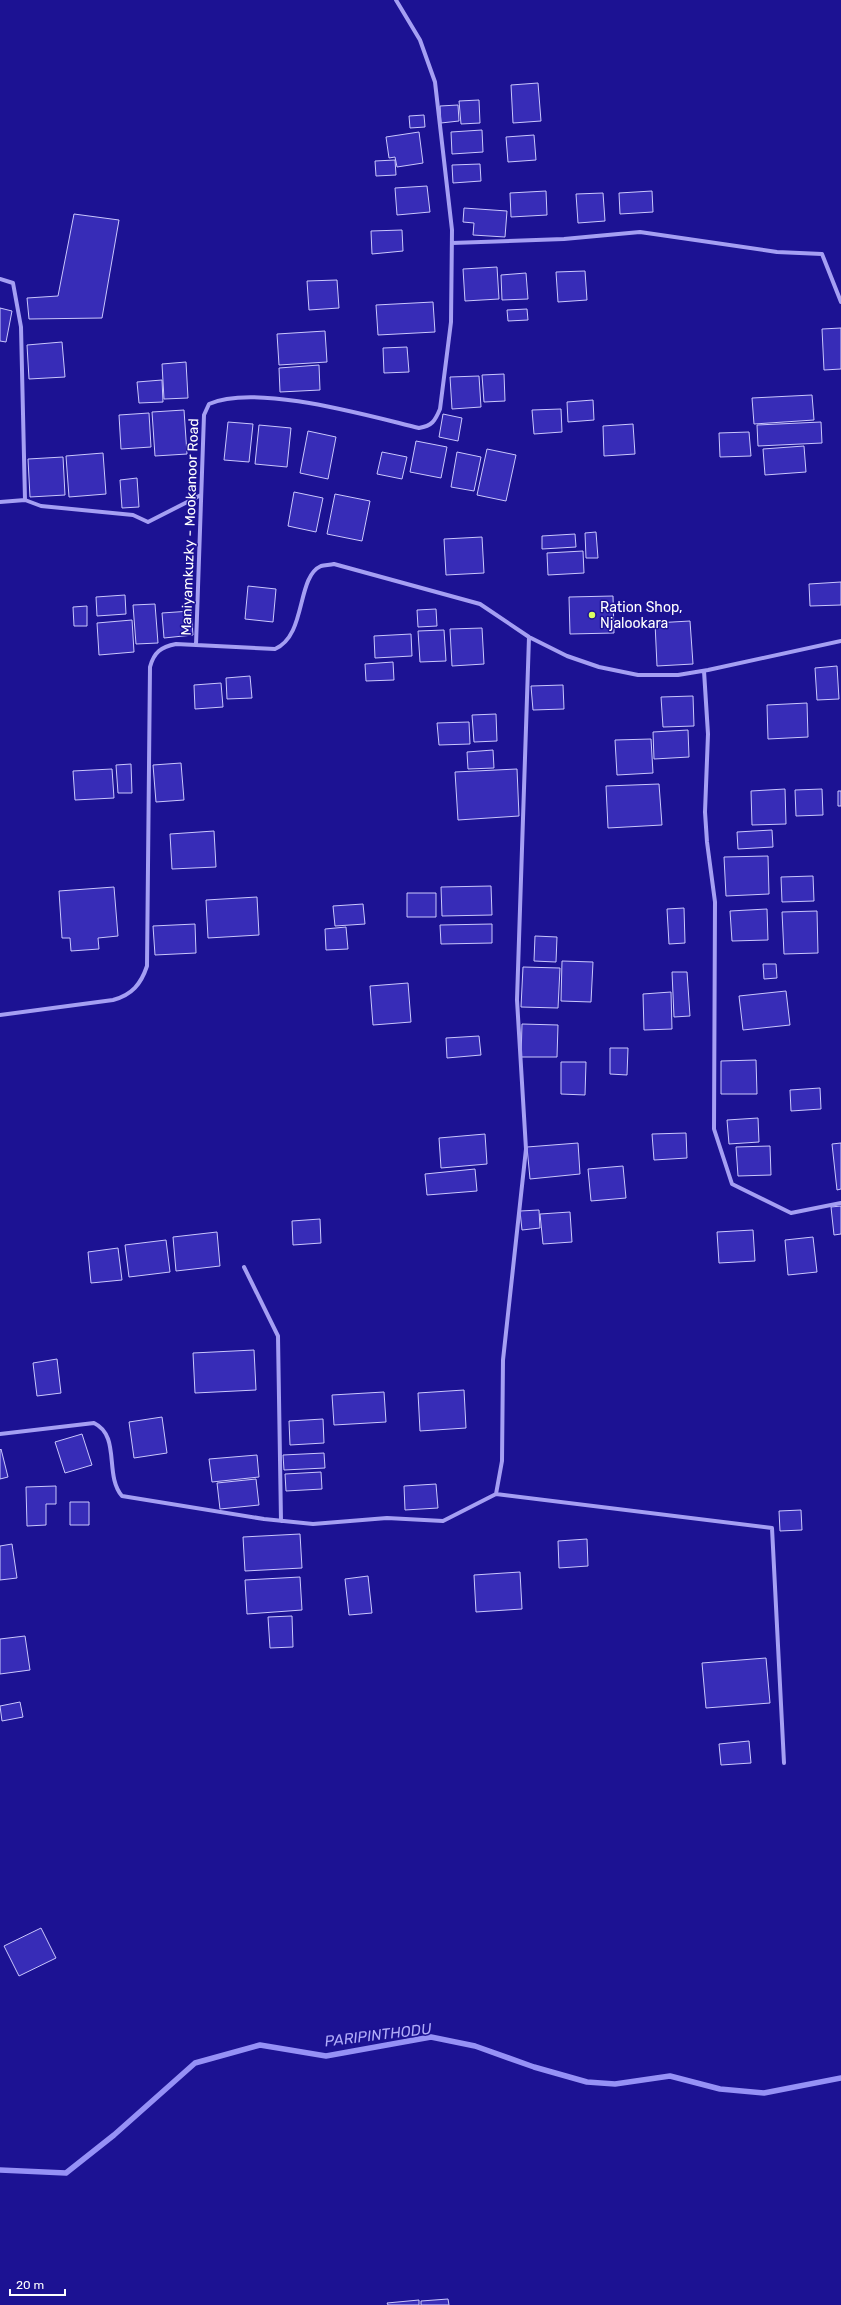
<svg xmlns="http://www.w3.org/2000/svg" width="841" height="2305" font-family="Rubik,sans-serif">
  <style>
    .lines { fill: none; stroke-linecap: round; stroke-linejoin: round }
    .stream { stroke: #9691f6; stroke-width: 5.5 }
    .building { fill: #372cb7; stroke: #cac7fd }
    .minor { stroke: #a59ff3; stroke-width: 4 }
    .poi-dot { fill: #dbff61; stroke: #1c1293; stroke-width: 1.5 }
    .labels { text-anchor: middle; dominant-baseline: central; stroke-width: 3; stroke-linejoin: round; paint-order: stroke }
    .street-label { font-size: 14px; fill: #fff; stroke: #1c1293 }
    .poi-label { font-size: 14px; fill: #fff; stroke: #1c1293; text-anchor: start }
    .water-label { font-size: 15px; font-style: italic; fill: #b0abf9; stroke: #1c1293 }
  </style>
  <rect width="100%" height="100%" fill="#1c1293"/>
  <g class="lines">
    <path class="stream" d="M0,2170L66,2173L114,2135L195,2063L260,2045L326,2056L431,2037L475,2046L534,2067L587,2082L615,2084L670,2076L720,2089L764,2093L841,2078"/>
  </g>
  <path class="building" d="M538,83L541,121L513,123L511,85Z
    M479,100L480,123L461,124L459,101Z
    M458,105L459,121L441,123L440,106Z
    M424,115L425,127L410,128L409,116Z
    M482,130L483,152L452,154L451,132Z
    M419,132L423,163L397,167L395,157L389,158L386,137Z
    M534,135L536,160L508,162L506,137Z
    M395,160L396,175L376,176L375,161Z
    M480,164L481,181L453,183L452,165Z
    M427,186L430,212L397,215L395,188Z
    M546,191L547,215L511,217L510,193Z
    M652,191L653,212L620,214L619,193Z
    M603,193L605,221L578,223L576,194Z
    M464,208L507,211L505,237L473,235L474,223L463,222Z
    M74,214L119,220L102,318L29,319L27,298L58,296Z
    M402,230L403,251L372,254L371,231Z
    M497,267L499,299L465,301L463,269Z
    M585,271L587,300L558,302L556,272Z
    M526,273L528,299L502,300L501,275Z
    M337,280L339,308L309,310L307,281Z
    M433,302L435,332L378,335L376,305Z
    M0,308L12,311L6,342L0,341Z
    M527,309L528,320L508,321L507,310Z
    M841,328V369L824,370L822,329Z
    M325,331L327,362L279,365L277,334Z
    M62,342L65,377L29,379L27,345Z
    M407,347L409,372L384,373L383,348Z
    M186,362L188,398L164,399L162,364Z
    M319,365L320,390L280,392L279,368Z
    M504,374L505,401L484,402L482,375Z
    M479,376L481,407L452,409L450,377Z
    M162,380L163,402L139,403L137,382Z
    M812,395L814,420L754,424L752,398Z
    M593,400L594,420L568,422L567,402Z
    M561,409L562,432L534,434L532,410Z
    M184,410L187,454L155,456L152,412Z
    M149,413L151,447L121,449L119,415Z
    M443,414L462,418L458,441L439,437Z
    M228,422L253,424L249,462L224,460Z
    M821,422L822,443L758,446L757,425Z
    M633,424L635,454L604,456L603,426Z
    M259,425L291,428L287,467L255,464Z
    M308,431L336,437L328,479L300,473Z
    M749,432L751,456L720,457L719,433Z
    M416,441L447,447L441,478L410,472Z
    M804,446L806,472L765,475L763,449Z
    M487,449L516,455L506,501L477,495Z
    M382,452L407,457L402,479L377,474Z
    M457,452L481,457L474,491L451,487Z
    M103,453L106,494L69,497L66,456Z
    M63,457L65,495L30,497L28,459Z
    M137,478L139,507L122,508L120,480Z
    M294,492L323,498L316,532L288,526Z
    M335,494L370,501L362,541L327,534Z
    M596,532L598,558H586L585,533Z
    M575,534L576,547L542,549V536Z
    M482,537L484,573L446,575L444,539Z
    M583,551L584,573L548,575L547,553Z
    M841,582V605L810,606L809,584Z
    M248,586L276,589L273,622L245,619Z
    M125,595L126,614L97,616L96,597Z
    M613,596L614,633L570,634L569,597Z
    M155,604L158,643L136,644L133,605Z
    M87,606V626H74L73,607Z
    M436,609L437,626L418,627L417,610Z
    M191,611L193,635L164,638L162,613Z
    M132,620L134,652L99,655L97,623Z
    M690,621L693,664L657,666L655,623Z
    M482,628L484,664L452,666L450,629Z
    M444,630L446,661L420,662L418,631Z
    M411,634L412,656L375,658L374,636Z
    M393,662L394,680L366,681L365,664Z
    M837,666L839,699L817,700L815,668Z
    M250,676L252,698L227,699L226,678Z
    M221,683L223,707L195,709L194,685Z
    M563,685L564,709L533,710L531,686Z
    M693,696L694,726L663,727L661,697Z
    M807,703L808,737L768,739L767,705Z
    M496,714L497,741L474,742L472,715Z
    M469,722L470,744L439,745L437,723Z
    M688,730L689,757L654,759L653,732Z
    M651,739L653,773L617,775L615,740Z
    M493,750L494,768L468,769L467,752Z
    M181,763L184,800L156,802L153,765Z
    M131,764L132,793H118L116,765Z
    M112,769L114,798L75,800L73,771Z
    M517,769L519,816L458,820L455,772Z
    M659,784L662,825L608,828L606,786Z
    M785,789L786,824L752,825L751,791Z
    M822,789L823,815L796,816L795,790Z
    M838,791H841V806H838Z
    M772,830L773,847L738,849L737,832Z
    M214,831L216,867L172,869L170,834Z
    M768,856L769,894L726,896L724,857Z
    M813,876L814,901L782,902L781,877Z
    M491,886L492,915L442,916L441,887Z
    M114,887L118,936L98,938L99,949L71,951L70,938H62L59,891Z
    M407,893H436V917H407Z
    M257,897L259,935L208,938L206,900Z
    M363,904L365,924L335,926L333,906Z
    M684,908L685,943L669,944L667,909Z
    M767,909L768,940L732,941L730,911Z
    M817,911L818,953L784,954L782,912Z
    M195,924L196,953L155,955L153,926Z
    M492,924V943L441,944L440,925Z
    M346,927L348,949L326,950L325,929Z
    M535,936L557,937L556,962L534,961Z
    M562,961L593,962L591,1002L561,1001Z
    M763,964H776L777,978L764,979Z
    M523,967L560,968L558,1008L521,1007Z
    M672,972H687L690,1016L674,1017Z
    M408,983L411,1022L373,1025L370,986Z
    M786,991L790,1025L743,1030L739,996Z
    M671,992L672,1029L644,1030L643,994Z
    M522,1024L558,1025L557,1057H521Z
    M479,1036L481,1055L447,1058L446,1038Z
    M610,1048H628L627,1075L610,1074Z
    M756,1060L757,1094H721V1061Z
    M561,1062H586L585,1095L561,1094Z
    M820,1088L821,1109L791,1111L790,1090Z
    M758,1118L759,1142L729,1144L727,1120Z
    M686,1133L687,1158L654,1160L652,1134Z
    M485,1134L487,1164L441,1168L439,1138Z
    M578,1143L580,1174L530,1179L527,1147Z
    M841,1143V1189L837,1190L832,1144Z
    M770,1146L771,1175L738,1176L736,1147Z
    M623,1166L626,1198L591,1201L588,1169Z
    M475,1169L477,1191L427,1195L425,1174Z
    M841,1206V1234L834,1235L831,1207Z
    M539,1210L540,1228L522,1230L520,1211Z
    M570,1212L572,1242L543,1244L540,1214Z
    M320,1219L321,1243L293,1245L292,1221Z
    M753,1230L755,1261L719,1263L717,1232Z
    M217,1232L220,1266L176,1271L173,1237Z
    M813,1237L817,1272L788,1275L785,1240Z
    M166,1240L170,1272L129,1277L125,1245Z
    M118,1248L122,1280L91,1283L88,1252Z
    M254,1350L256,1390L195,1393L193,1353Z
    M57,1359L61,1393L37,1396L33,1363Z
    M464,1390L466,1428L420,1431L418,1393Z
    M384,1392L386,1422L334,1425L332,1395Z
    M162,1417L167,1453L134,1458L129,1422Z
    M323,1419L324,1443L290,1445L289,1421Z
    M82,1434L92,1465L65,1473L55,1442Z
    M1,1449L8,1477L0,1479V1450Z
    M324,1453L325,1468L284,1470L283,1455Z
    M257,1455L259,1477L212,1482L209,1459Z
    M321,1472L322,1489L286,1491L285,1474Z
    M256,1479L259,1505L220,1509L217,1483Z
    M436,1484L438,1508L405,1510L404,1486Z
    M56,1486V1504H46V1525L27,1526L26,1487Z
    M70,1502H89V1525H70Z
    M801,1510L802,1530L780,1531L779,1511Z
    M300,1534L302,1568L245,1571L243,1537Z
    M587,1539L588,1566L559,1568L558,1541Z
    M12,1544L17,1578L0,1580V1546Z
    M520,1572L522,1609L476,1612L474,1575Z
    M368,1576L372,1613L349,1615L345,1579Z
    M300,1577L302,1610L247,1614L245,1580Z
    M292,1616L293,1647L270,1648L268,1617Z
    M25,1636L30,1670L0,1674V1639Z
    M766,1658L770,1703L706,1708L702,1663Z
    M20,1702L23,1717L2,1721L0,1706Z
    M749,1741L751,1763L721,1765L719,1744Z
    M41,1928L56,1958L19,1976L4,1946Z
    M448,2299L449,2305H421V2301Z
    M419,2300V2305H388L387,2303Z"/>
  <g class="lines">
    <path class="minor" d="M452,243L564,239L640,232L777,252L822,254L841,302
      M0,279L13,283L21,327L25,500
      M0,502L25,500L41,506L133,515L148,522L201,495
      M196,645L204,415L209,404C255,383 369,416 419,428C432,426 435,421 440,409L451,322L452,230L435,82L420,40L396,0
      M704,671L708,734L705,812L707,842L715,902L714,1129L732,1184L791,1213L841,1203
      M0,1015L113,1000C132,995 141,984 147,966L150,667C154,652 161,647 176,644L275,649C307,635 296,577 321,566C325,565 330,565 334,564L480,604L529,637L567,656L599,667L638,675H678L708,670L841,641
      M244,1267L278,1336L281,1521
      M0,1434L94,1423C121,1436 104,1475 122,1496L264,1519L313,1524L387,1518L443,1521L496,1494L502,1461L503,1360L526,1149L517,1000L529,637
      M496,1494L772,1528L784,1763"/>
  </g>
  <circle class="poi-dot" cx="592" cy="615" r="4"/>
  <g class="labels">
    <g class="street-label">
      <text transform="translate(190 527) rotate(-88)">Maniyamkuzky - Mookanoor Road</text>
    </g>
    <g class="poi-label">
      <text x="600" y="607">Ration Shop,<tspan x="600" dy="16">Njalookara</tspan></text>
    </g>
    <g class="water-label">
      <text transform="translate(378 2035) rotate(-7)">PARIPINTHODU</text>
    </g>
  </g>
  <path d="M10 2289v6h55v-6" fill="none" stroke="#ffffff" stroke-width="2"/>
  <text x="16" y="2289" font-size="12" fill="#ffffff" stroke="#1c1293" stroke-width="3" paint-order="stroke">20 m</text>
</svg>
